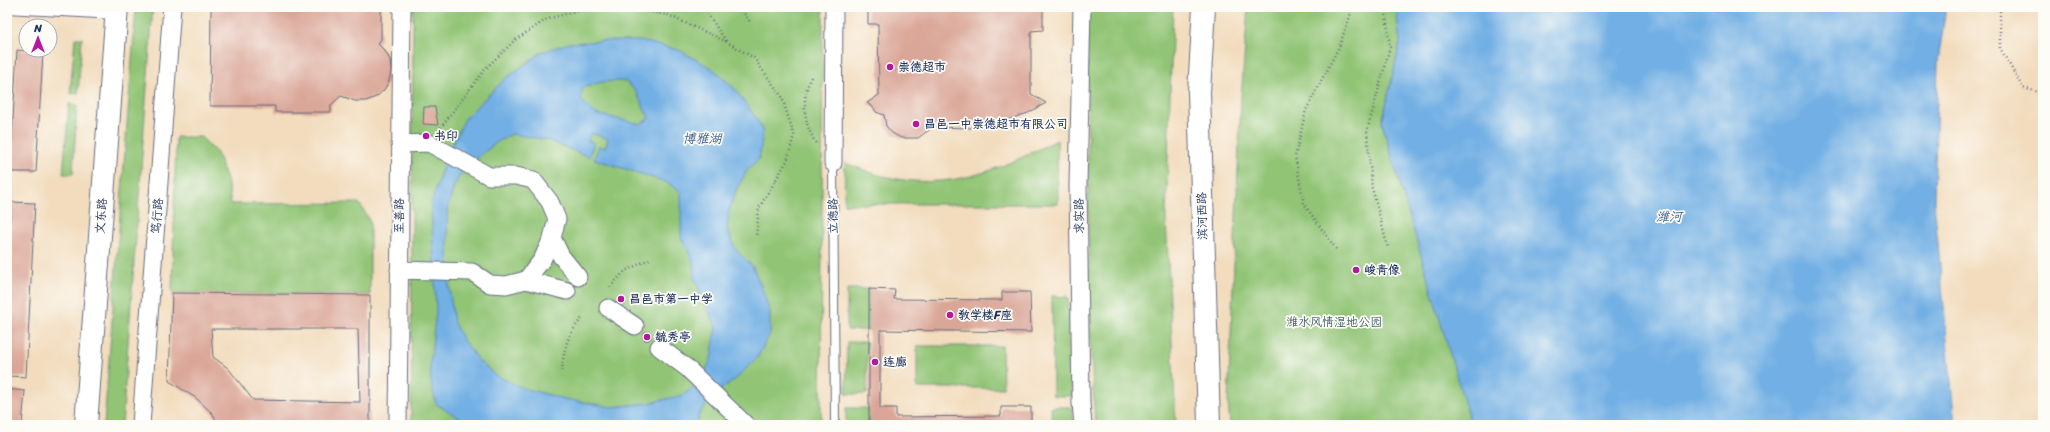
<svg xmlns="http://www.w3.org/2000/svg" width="2050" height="432" font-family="Sriracha,'LXGW WenKai TC',sans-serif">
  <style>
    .green { fill: #91c475; stroke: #567a6a }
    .water { fill: #71afe4; stroke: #466fa1; fill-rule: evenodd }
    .building { fill: #daa697; fill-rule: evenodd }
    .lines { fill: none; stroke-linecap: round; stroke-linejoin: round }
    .lane-casing { stroke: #666c7f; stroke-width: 10 }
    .street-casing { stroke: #666c7f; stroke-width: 19 }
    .secondary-casing { stroke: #666c7f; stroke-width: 24 }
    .path { stroke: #666c7f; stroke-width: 2.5; stroke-dasharray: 1 3; stroke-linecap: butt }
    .lane { stroke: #fff; stroke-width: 8 }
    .street { stroke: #fff; stroke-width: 17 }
    .secondary { stroke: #fff; stroke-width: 22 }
    .poi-dot { fill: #b5179e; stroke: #fdfcf7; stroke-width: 1.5 }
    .labels { text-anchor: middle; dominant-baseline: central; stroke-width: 3.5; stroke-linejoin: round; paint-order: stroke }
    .poi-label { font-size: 12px; font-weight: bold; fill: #1b2f5e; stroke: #fdfcf7; text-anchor: start }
    .street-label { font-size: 12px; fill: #1b2f5e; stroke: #fdfcf7 }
    .park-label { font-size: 12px; fill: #3e5c65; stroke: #fdfcf7 }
    .water-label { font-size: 13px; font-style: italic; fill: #395c8d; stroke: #fdfcf7 }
  </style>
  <rect width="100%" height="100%" fill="#fdfcf7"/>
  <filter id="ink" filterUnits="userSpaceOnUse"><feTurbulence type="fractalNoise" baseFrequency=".025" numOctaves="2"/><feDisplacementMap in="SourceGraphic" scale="8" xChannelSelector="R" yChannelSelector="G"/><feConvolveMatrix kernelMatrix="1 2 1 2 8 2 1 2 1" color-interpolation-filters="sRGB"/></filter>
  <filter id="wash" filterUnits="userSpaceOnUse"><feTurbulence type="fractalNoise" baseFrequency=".012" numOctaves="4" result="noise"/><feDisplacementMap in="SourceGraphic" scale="16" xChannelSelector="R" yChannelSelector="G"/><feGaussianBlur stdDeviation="0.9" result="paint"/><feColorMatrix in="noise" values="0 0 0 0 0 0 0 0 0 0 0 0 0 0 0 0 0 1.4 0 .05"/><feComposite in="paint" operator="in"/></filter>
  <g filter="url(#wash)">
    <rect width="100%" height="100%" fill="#f2dcbd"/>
    <path class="green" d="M136,7H153L122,425H104Z
      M413,7H823L821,425H411Z
      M1087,7H1173L1166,218L1176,425H1095L1089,315Z
      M1248,7H1396L1400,42L1382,123L1472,425H1230L1228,402L1241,99Z
      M75,38H82L78,94L70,93Z
      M69,104L77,105L73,174H63Z
      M176,137H201L217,153L227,179L231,204L359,203L370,221V295L172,293Z
      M1057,140L1058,204H844L845,163C857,167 870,173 882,176C950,192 997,171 1057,140Z
      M847,289H869V330H847Z
      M1052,296L1068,297L1072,396H1053Z
      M847,342H867V394H846Z
      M917,346H1002L1003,388H917Z
      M1051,407H1072L1074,425H1052Z
      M846,408H869V425H846Z"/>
    <path class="water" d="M1396,7H1946L1938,62L1934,201L1955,425H1471L1382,123L1400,42Z
      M604,41H641L679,50L713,69L734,88L757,119L763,132L759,159L748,169L737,188L729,211L727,229L736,250L753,267L761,286L770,312V334L757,358L736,379L714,395L699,414L697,425H488L486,423L464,421L436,404L431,383L430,364L436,311L431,204L445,159L466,117L505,79L542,52L569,43ZM625,81L635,90L649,118L641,124L596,114L581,100L582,88L602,82ZM591,133L608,139L605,148L599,146L594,159L666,182L681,192V237L693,261L694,278L716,327L712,355L702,381L683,395L649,403L612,407L565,399L523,388L495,375L479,361L463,340L454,323L449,285L447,210L454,186L463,170L497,142L512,134L547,140L589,157L594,143L588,141Z"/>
    <g id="blocks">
      <path class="building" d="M211,7H381V39L378,44L385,51L390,60L391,71L389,81L384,90L376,97L366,101H355L341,96L331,105V112H275V106H210Z
        M868,7H1043V30L1031,31V94L1046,103L1028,113L992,125L970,128L933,127L918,138H901L892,133L886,126L884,115L876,112L874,108L867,103L879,95L878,24H868Z
        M17,50L43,53L36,172H10Z
        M424,107H435L438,125L423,124Z
        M11,202L35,203L26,377L7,376V270Z
        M869,289L895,290L894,299L1002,300V292H1030L1031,332L880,330V408H896V417L1001,416V407H1031V425H869Z
        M172,293L370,295V425H218L213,414L196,398L169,381ZM211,329H358L360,402L253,400L228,368L213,357Z
        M642.5 336a4.5 4.5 0 1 1 9 0a4.5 4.5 0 1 1-9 0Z
        M7,389L25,391L22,425H7Z"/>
    </g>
  </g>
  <g filter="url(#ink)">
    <use href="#blocks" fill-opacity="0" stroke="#666c7f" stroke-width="1"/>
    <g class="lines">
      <defs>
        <path id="lane" d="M7,9L116,15
          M833,163L835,425"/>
        <path id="street" d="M1082,7L1078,185L1081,403L1083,425
          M833,163L834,7
          M552,238L561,256L578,277
          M399,270L472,272L490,284L506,285L526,280L542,260L552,238L557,219L550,202L533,180L516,176H489L429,143L400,144
          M526,280L567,291
          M608,308L635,326
          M659,347L687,368L746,425
          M141,425L172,7
          M398,425L402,7"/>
        <path id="secondary" d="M1204,7L1199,92L1209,425
          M86,425L117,7"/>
      </defs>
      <use href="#lane" class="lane-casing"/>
      <use href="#street" class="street-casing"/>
      <use href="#secondary" class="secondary-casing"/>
      <path class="path" d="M703,7L726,41
        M740,7L750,22
        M1385,7L1390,47L1367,131L1372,188L1388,248
        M2000,7V48L2023,88L2043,93
        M811,77C801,99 803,124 817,145
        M438,131L486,68L515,40L547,19L581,10H639L668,15L727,42L754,58L782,97L794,135L787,161L759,208L756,237
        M1336,249L1304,204L1295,157L1306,110L1339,47L1353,7
        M610,287L625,271L652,258
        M562,371C564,348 567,335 583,317"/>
      <use href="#lane" class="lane"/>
      <use href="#street" class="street"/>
      <use href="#secondary" class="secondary"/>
    </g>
  </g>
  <g class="poi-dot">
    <circle cx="890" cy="67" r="4"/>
    <circle cx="916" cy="124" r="4"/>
    <circle cx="426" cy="136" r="4"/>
    <circle cx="1356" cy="270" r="4"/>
    <circle cx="621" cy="299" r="4"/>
    <circle cx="950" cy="315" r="4"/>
    <circle cx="647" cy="337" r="4"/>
    <circle cx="875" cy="362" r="4"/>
  </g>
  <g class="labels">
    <g class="poi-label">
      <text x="898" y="67">崇德超市</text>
      <text x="924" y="124">昌邑一中崇德超市有限公司</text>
      <text x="434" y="136">书印</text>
      <text x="1364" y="270">峻青像</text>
      <text x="629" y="299">昌邑市第一中学</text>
      <text x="958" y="315">教学楼F座</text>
      <text x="655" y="337">毓秀亭</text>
      <text x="883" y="362">连廊</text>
    </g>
    <g class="street-label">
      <text transform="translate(101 216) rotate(-86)">文东路</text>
      <text transform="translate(157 216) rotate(-86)">笃行路</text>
      <text transform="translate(399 216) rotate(-89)">至善路</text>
      <text transform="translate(833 216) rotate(-91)">立德路</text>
      <text transform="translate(1079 216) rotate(-91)">求实路</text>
      <text transform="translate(1202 216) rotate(-91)">滨河西路</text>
    </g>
    <g class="park-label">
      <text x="1334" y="322">潍水风情湿地公园</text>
    </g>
    <g class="water-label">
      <text x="702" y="138">博雅湖</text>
      <text x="1669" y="216">潍河</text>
    </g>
  </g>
  <rect width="2050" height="432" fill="none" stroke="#fdfcf7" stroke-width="24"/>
  <g transform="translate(38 38)"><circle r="19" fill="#fdfcf7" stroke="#a3aaba"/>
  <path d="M0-3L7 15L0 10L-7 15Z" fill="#b5179e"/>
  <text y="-6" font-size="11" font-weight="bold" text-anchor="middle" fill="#1b2f5e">N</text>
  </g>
</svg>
